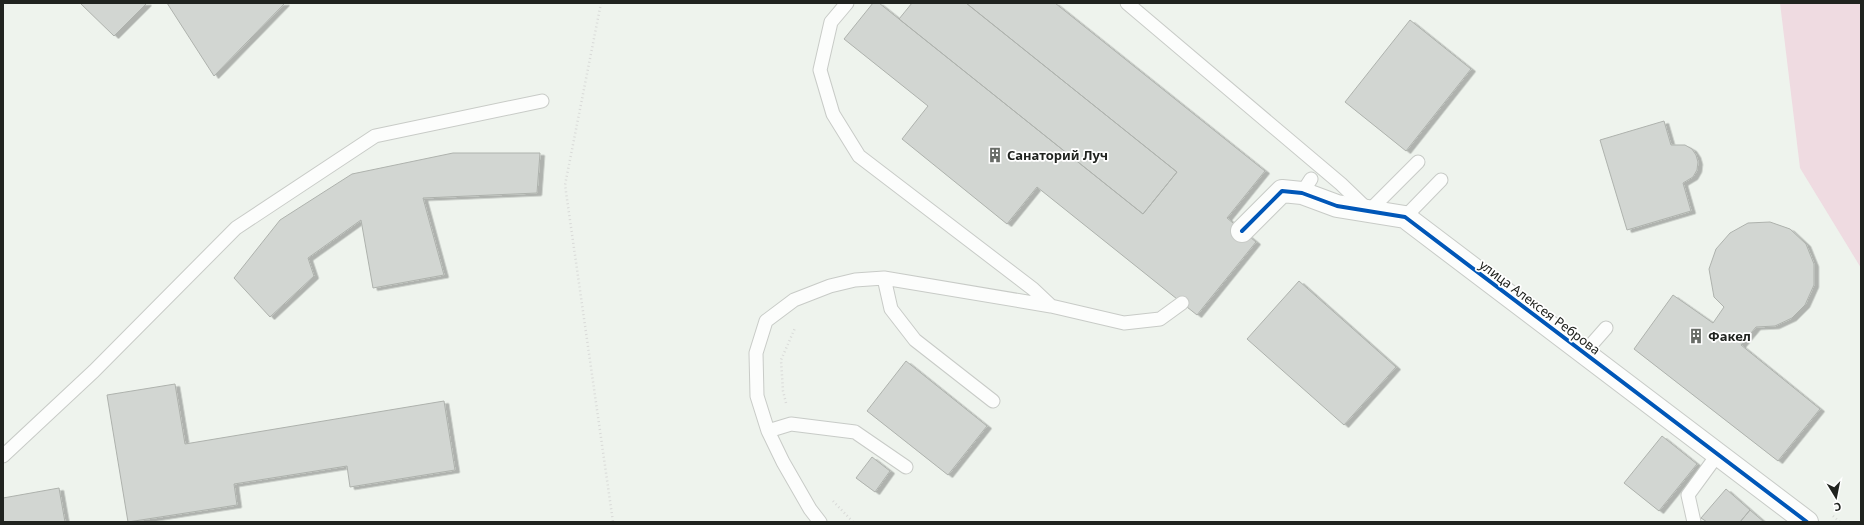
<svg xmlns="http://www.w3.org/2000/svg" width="1864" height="525" font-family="'Noto Sans',sans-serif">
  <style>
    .green { fill: #efdbe1 }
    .building { fill: #d2d6d2; stroke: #aeb2ad; filter: url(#shadow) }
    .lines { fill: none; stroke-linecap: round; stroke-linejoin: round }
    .lane-casing { stroke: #c8cbc7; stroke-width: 15 }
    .street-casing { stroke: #c8cbc7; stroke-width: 24 }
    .path { stroke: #d9dad8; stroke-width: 2.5; stroke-dasharray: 1 3; stroke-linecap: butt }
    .lane { stroke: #fcfdfc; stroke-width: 13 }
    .street { stroke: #fcfdfc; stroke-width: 22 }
    .cycleway-casing { stroke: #fff; stroke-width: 6 }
    .cycleway { stroke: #0057b8; stroke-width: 4 }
    .labels { text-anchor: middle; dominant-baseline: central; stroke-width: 3.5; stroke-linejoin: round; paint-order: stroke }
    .poi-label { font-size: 13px; font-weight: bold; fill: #20231f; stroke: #fff; text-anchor: start }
    .street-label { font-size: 13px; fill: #20231f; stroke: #fff }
  </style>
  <defs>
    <filter id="shadow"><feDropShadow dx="4.5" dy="2.5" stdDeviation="0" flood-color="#0004"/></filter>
  </defs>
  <rect width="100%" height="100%" fill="#eef3ed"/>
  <path class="green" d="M1780,3H1861V268L1800,168Z"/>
  <path class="building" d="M80,3H147L114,36Z
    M167,3H285L214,76Z
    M873,3H879L1143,214L1177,172L966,3H1055L1265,171L1227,218L1256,242L1197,315L1037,187L1007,224L902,139L928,106L844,39Z
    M912,3H966L1177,172L1143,214L899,19Z
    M1410,20L1471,69L1406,151L1345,102Z
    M1664,121L1671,145H1685L1692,149L1696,155L1698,162L1697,170L1693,177L1683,183L1691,211L1627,230L1600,140Z
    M453,153H540L537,193L423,198L444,275L373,288L361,220L308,258L314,276L270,317L234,278L280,220L352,174Z
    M1770,222L1790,229L1806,244L1814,264V285L1805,305L1792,318L1775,326L1756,327L1741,345L1820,409L1778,461L1634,349L1673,295L1713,323L1724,307L1714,297L1709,269L1716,249L1730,233L1748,223Z
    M1299,281L1396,367L1344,425L1247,339Z
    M906,361L987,426L948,475L867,411Z
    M175,384L185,444L444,401L455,470L350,487L347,466L234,484L237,505L128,522L107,395Z
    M1662,436L1697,464L1659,511L1624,483Z
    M872,457L890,471L875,492L856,478Z
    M59,488L65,522H3V498Z
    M1726,489L1750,510L1740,522H1707L1701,518Z
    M1750,510L1764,522H1740Z"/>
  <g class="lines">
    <defs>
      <path id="lane" d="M847,3L831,22L820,70L833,114L859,156L1033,289L1051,306
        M1127,3L1341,184L1369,211L1418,162
        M1302,193L1311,179
        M1405,217L1441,180
        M884,278L891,309L915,340L993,401
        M1584,353L1606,328
        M768,431L791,424L855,432L906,467
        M3,456L94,371L236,228L375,136L542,101
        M820,522L810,509L783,462L768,431L757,396L756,353L766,321L794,300L830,286L855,280L884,278L1051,306L1124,323L1160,319L1182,303
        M1694,522L1688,495L1718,454"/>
      <path id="street" d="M1242,231L1282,191L1302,193L1337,206L1405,217L1807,522"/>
    </defs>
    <use href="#lane" class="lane-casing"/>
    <use href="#street" class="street-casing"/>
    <path class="path" d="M601,3L565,185L613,522
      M786,403L783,391L781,360L795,328
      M833,501L853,522
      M1833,516L1840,522"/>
    <use href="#lane" class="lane"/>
    <use href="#street" class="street"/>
    <defs>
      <path id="cycleway" d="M1242,231L1282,191L1302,193L1337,206L1405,217L1807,522"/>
    </defs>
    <use href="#cycleway" class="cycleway-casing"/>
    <use href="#cycleway" class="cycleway"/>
  </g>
  <defs>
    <symbol id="building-bare" viewBox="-9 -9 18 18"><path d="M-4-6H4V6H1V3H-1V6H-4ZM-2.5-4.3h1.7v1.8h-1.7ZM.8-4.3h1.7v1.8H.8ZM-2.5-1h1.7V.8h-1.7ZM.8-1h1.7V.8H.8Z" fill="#686c67" stroke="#fff" stroke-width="2.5" paint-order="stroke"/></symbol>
  </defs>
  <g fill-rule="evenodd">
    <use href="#building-bare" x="984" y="144" width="22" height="22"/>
    <use href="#building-bare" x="1685" y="325" width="22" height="22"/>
  </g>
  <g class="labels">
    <g class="poi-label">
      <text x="1007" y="155">Cанаторий Луч</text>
      <text x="1708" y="336">Факел</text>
    </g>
    <g class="street-label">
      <text transform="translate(1540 307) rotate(37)">улица Алексея Реброва</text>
    </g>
  </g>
  <rect width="1864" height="525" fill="none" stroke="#20231f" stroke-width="8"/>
  <g transform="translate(1836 497) rotate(170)" stroke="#ffffff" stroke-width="3" paint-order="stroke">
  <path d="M0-3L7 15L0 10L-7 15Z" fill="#20231f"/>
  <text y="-6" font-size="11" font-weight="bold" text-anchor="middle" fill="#20231f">С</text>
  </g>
</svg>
